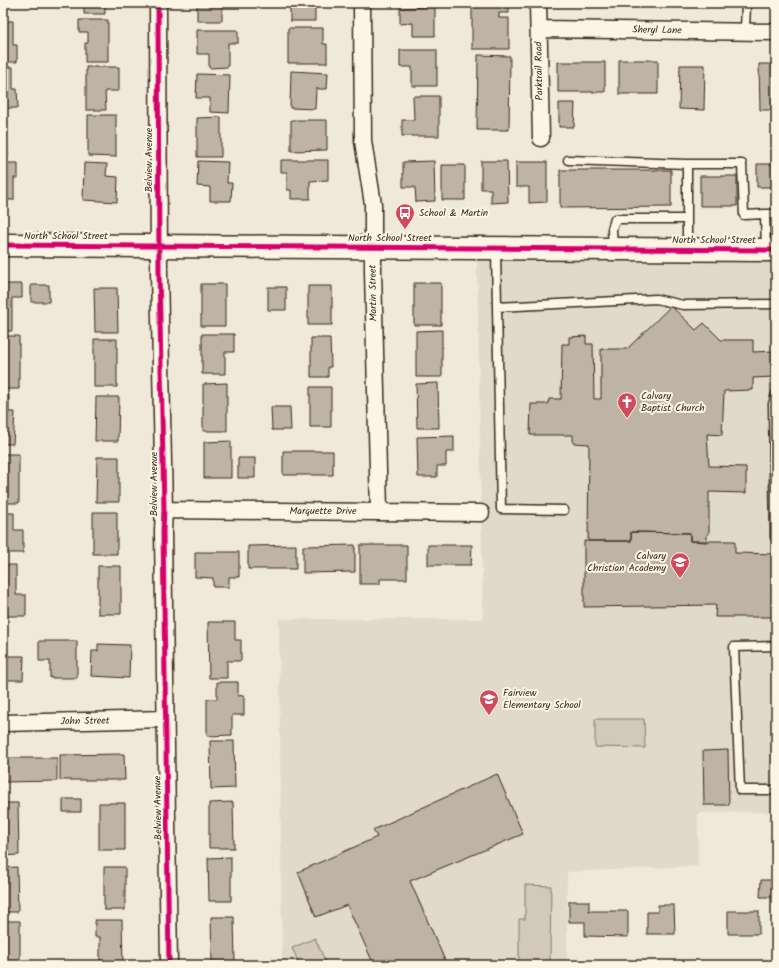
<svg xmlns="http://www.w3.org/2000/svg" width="779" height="968" font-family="Kalam,sans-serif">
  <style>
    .built { fill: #e1d9c9 }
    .green { fill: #d2c9ba; stroke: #867a6c }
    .building { fill: #beb3a4; stroke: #3b2a1e }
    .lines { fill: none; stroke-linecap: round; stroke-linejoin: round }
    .lane-casing { stroke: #3b2a1e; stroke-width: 11 }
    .street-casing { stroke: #3b2a1e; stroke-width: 19 }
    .secondary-casing { stroke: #3b2a1e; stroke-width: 25 }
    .lane { stroke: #fcf5e5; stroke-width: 8 }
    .street { stroke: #fcf5e5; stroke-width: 16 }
    .secondary { stroke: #fcf5e5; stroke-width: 22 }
    .cycleway-casing { stroke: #fcf5e5; stroke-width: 8 }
    .cycleway { stroke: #d6006c; stroke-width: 5 }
    .labels { text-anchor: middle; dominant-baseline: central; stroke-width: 4; stroke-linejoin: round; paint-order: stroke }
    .street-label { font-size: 10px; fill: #3b2a1e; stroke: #fcf5e5 }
    .poi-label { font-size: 10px; fill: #3b2a1e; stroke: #fcf5e5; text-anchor: start }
  </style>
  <rect width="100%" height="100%" fill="#f0e9d9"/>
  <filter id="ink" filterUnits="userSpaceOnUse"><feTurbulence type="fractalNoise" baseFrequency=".025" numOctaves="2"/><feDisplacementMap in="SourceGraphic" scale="8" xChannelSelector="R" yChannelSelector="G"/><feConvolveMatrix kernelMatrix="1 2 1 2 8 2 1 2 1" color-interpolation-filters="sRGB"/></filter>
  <g filter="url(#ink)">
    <path class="built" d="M477,260L776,262V812L698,813V866L567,872V965H282L279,619H483Z"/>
    <path class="green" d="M595,719H644L645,748L595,747Z
      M525,885L551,886L550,960L546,963L519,964V919H525Z
      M315,938L327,965H300L292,948Z"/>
    <path class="building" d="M3,3H5L6,16H3Z
      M84,3H105V14H84Z
      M197,3H222V21H197Z
      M290,3H315V21H290Z
      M472,3H509V13H499V18H509V49H472Z
      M435,7V36H413V23L400,24V8Z
      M79,20H108V62H85V43H88V32H79Z
      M3,21H13V45H17V62H3Z
      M288,28H323V44H327V63H288Z
      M197,30H238V43H228V67L209,68V54H197Z
      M400,50H437V86H412V67H400Z
      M478,55L510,56L509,130H477Z
      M619,60H658V94H619Z
      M558,62H605V92H558Z
      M759,64H776V110H760Z
      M680,65H705L704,110L679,109Z
      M3,67H13V89H17L18,108H3Z
      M86,67H119V91H105L106,110H86Z
      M291,71L328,73L327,89H316L315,109L290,108Z
      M197,74L230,75L229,113L210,112V98H196Z
      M413,96H439V136H402V120H414Z
      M559,103H575L574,127H559Z
      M3,114H7L8,157H3Z
      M88,115H116V157L88,156Z
      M221,117V157H197V118Z
      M291,120H327V150L291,151Z
      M281,160H328V180L310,181V199H291V190H287V172H281Z
      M198,161L228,162L227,183H232L231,201H210V187L197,186Z
      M434,161L435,201L416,202L415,187H403V162Z
      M481,161H507L508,202L491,203V189H481Z
      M516,162H547V202L529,203V187H516Z
      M3,163H18V178H14V200H3Z
      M84,163L107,164L106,176L118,177L117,202L83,200Z
      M757,164H776V187H757Z
      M442,165H465V200H442Z
      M560,170H671V207L560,208Z
      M700,176H737V206H700Z
      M414,283H441V325H414Z
      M3,284H22V298H12V331H3Z
      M201,284H225V326H201Z
      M31,285H49V302H31Z
      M308,286H332V325H308Z
      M268,287H286V310H268Z
      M94,288H117L118,332H95Z
      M671,306L696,330L704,323L721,340H753V352L774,351V377L753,378V390L724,391L722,435L707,434L709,466L746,467V493L709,492V534H707V542L690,541V533L631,532V541H588L589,444L573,443V435H530L531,404H548L549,399H561L562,344H569V337L586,336V344H593L594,399H601V349H627Z
      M442,330V377H416V331Z
      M202,334H234V352H225V374H202Z
      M3,336H19V389H3Z
      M311,338H330L331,367H328V377H311Z
      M94,339H117V387H94Z
      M227,383V431H203V384Z
      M438,383L439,428H417L416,384Z
      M310,387H331V427H310Z
      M3,394L9,395V412H15L13,444H3Z
      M96,397H119L118,441H95Z
      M271,407H290L291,430H272Z
      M454,436V452H446V466H437V477H418L417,437Z
      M231,441V478H204V442Z
      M283,451H333V475H283Z
      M3,454H19V503H3Z
      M97,457H119V502H96Z
      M238,458H255V478H238Z
      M93,512H117V554H93Z
      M3,513H14V530H23V553H3Z
      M631,532L690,533V541H735V553L776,554V617H715L716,605L584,607V541H631Z
      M296,545V569H248V546Z
      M355,545V572L303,573V546Z
      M360,545H407V579H380V584H360Z
      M428,545H472L471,565H428Z
      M195,552H239V577H229V587H213V578L195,577Z
      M3,565H16V595H26V616H3Z
      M98,566H121V614H98Z
      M208,622H235V640H241V661H227V678H209Z
      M39,641H77V678H50V661H39Z
      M98,644L130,645L129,678L91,676L92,651H98Z
      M3,656H24L23,680H3Z
      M217,682H238V696L244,695V715H232V735L207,736V699H217Z
      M210,741H234L235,788L211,789Z
      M728,750L729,805H704L703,751Z
      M124,754L125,780H60V755Z
      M3,758H57V781L3,782Z
      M497,774L523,834L410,881L447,965H374L347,905L316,917L298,872L377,837L373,830Z
      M63,799H81V812H63Z
      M233,802L234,848H209V803Z
      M3,803H18L19,855L3,856Z
      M99,803H125V850H99Z
      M231,857V901H209L208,858Z
      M17,867L18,912H3V868Z
      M104,867H125V910H104Z
      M761,880H774L773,897H760Z
      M569,901H589V911H628V937L585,936V922H569Z
      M658,905H674L675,934H647V912H658Z
      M728,911H759V934H728Z
      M211,917H234L235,962H212Z
      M95,920H122L123,965H100V937H95Z
      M3,921H20V965H3Z"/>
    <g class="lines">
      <defs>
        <path id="lane" d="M745,31L746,3
          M568,160L687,164V249
          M687,164H742L744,215L765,214
          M613,248L612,229L615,219H686
          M766,249L765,214H776
          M496,250L497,307
          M773,404L776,394
          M776,404H773L775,537H776
          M564,510L501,509L497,307L656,299L683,305L776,304
          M776,646L734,647L740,790H776"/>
        <path id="street" d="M158,3L159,271L164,510L163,531L169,965
          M362,3L363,141L373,204V271L379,511
          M538,3L541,138
          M539,29L776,32
          M164,510L481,513
          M3,723L166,719"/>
        <path id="secondary" d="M3,245L776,250"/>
      </defs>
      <use href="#lane" class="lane-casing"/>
      <use href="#street" class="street-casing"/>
      <use href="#secondary" class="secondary-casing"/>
      <use href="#lane" class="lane"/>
      <use href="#street" class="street"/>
      <use href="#secondary" class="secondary"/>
      <defs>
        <path id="cycleway" d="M158,3L159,271L164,510L163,531L169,965
          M3,245L776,250"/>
      </defs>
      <use href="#cycleway" class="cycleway-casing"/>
      <use href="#cycleway" class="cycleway"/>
    </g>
  </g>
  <defs>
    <symbol id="bus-pin" viewBox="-11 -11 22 30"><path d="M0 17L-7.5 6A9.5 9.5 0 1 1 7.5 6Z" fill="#d1495b" stroke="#fcf5e5"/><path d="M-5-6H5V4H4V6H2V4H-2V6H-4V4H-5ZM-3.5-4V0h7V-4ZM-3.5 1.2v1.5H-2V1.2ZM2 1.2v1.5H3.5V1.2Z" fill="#fff"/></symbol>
    <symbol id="church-pin" viewBox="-11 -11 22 30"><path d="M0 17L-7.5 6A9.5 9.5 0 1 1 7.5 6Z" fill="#d1495b" stroke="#fcf5e5"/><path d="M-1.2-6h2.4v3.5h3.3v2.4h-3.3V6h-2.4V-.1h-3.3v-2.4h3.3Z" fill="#fff"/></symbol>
    <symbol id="school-pin" viewBox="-11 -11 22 30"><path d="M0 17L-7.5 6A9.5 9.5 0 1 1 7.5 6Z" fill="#d1495b" stroke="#fcf5e5"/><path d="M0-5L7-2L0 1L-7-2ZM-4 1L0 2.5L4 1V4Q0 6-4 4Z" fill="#fff"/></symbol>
  </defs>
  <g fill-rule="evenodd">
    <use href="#bus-pin" x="394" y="202" width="22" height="30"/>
    <use href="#church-pin" x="616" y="391" width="22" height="30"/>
    <use href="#school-pin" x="669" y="551" width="22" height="30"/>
    <use href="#school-pin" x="478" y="688" width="22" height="30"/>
  </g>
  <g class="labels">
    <g class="street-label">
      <text transform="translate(657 30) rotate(1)">Sheryl Lane</text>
      <text transform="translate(539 71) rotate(-91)">Parktrail Road</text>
      <text transform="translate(149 160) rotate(-90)">Belview Avenue</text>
      <text x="66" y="236">North School Street</text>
      <text x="390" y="238">North School Street</text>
      <text x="714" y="240">North School Street</text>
      <text transform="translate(373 293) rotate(-91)">Martin Street</text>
      <text transform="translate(154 484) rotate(-90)">Belview Avenue</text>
      <text x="323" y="511">Marquette Drive</text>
      <text transform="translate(85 721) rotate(-1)">John Street</text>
      <text transform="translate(158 808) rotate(-91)">Belview Avenue</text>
    </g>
    <g class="poi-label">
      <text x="419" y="213">School &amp; Martin</text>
      <text x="641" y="396">Calvary<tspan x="641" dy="12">Baptist Church</tspan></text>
      <text x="666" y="556" text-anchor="end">Calvary<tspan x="666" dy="12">Christian Academy</tspan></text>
      <text x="503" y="693">Fairview<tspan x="503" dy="12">Elementary School</tspan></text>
    </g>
  </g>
  <rect width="779" height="968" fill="none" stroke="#fcf5e5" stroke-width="16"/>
  <rect x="8" y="8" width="763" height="952" fill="none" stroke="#3b2a1e" stroke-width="1.5" filter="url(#ink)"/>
</svg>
